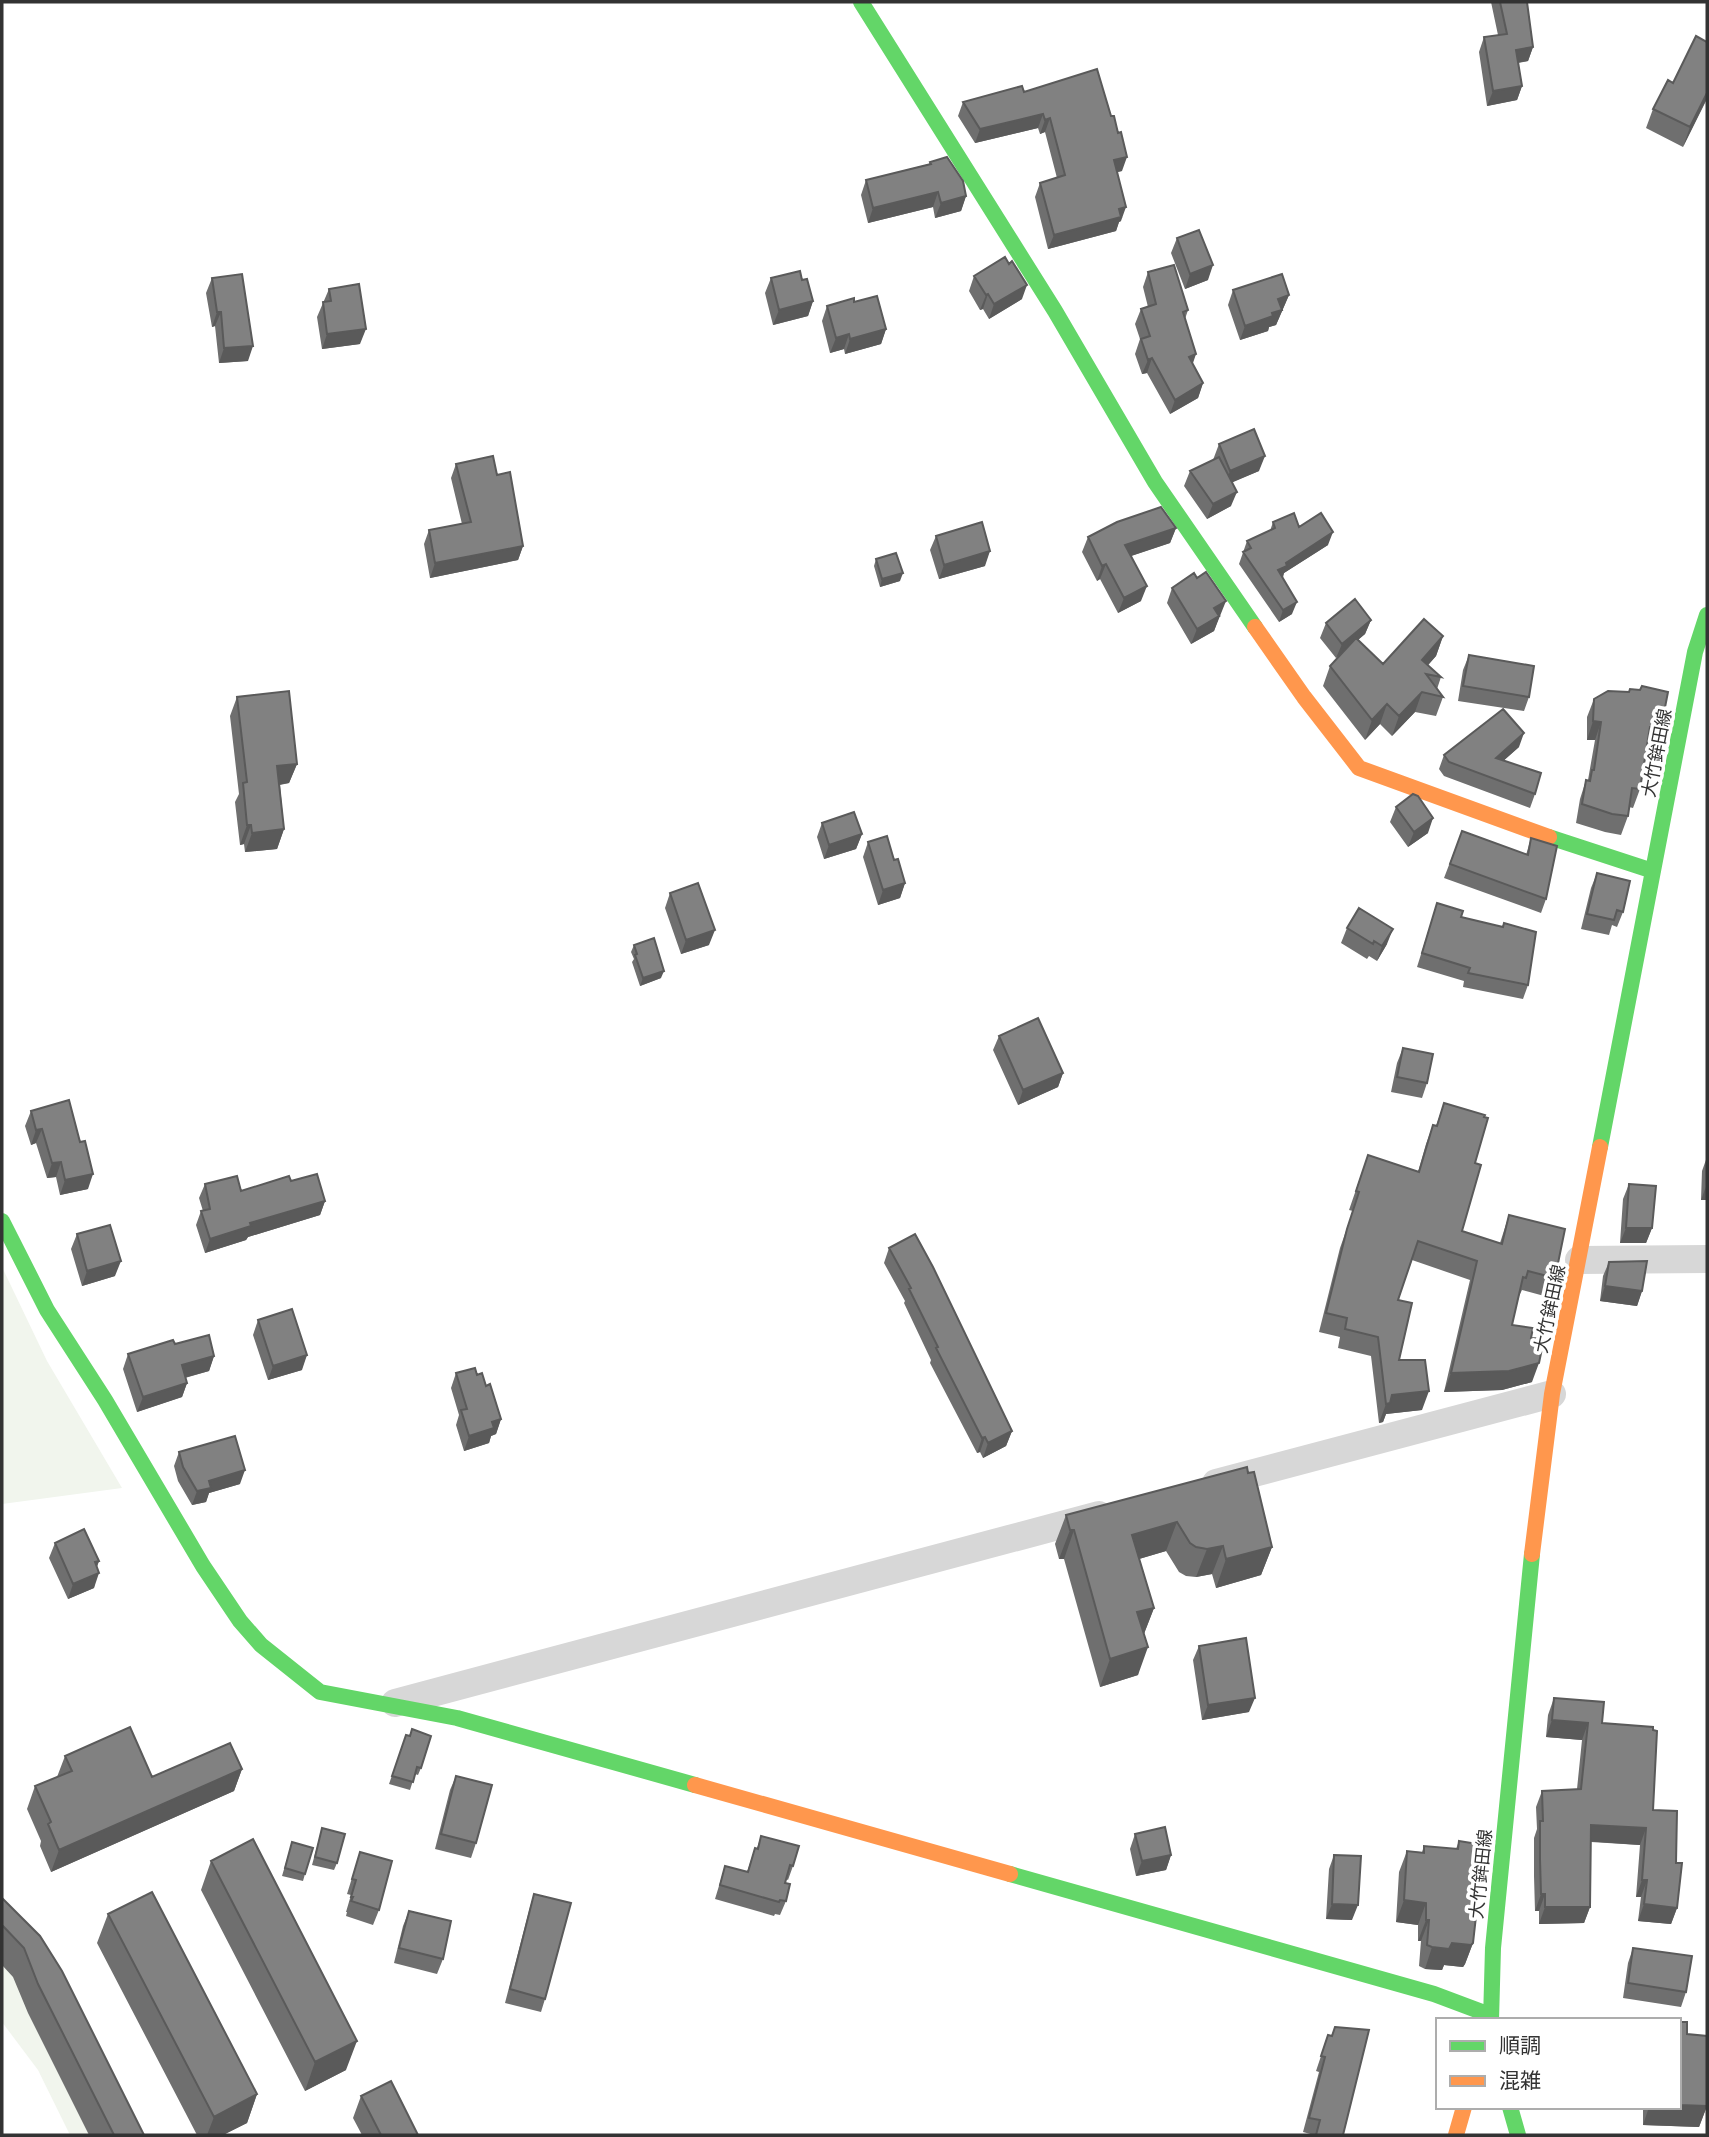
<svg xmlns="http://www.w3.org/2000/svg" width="1709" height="2137" font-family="Arial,'Noto Sans JP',sans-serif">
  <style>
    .green { fill: #f1f5ed }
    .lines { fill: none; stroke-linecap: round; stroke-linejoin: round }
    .street { stroke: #d7d7d7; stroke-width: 28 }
    .fast { stroke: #63d668; stroke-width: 16 }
    .slow { stroke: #ff974d; stroke-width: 16 }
    .wall { fill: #6f6f6f }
    .shaded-wall { fill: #5a5a5a }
    .building { fill: #818181; stroke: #5a5a5a; stroke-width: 2 }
    .labels { text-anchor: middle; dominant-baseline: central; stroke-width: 7; stroke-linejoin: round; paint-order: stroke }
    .street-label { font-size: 18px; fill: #333; stroke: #fff }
  </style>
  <rect width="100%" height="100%" fill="#fff"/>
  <path class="green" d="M2,1267L47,1361L122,1488L2,1504Z
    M2,1927L130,2135H70L38,2070L2,2022Z"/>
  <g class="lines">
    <path class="street" d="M1579,1260L1707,1259
      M1216,1483L1552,1394
      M395,1703L1099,1515"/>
    <path class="fast" d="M861,2L1055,311L1155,482L1255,627
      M1549,837L1653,871
      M1600,1147L1695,652L1707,615
      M2,1221L47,1310L105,1400L203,1566L240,1621L261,1645L320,1692L457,1718L695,1785
      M1010,1874L1434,1994L1490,2015L1489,2020
      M1491,2020L1493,1948L1532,1554
      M1510,2107L1518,2135"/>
    <path class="slow" d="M1255,627L1304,697L1359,768L1549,837
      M1532,1554L1552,1394L1600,1147
      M695,1785L1010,1874
      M1456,2135L1464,2107"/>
  </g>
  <path class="wall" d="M1491,2H1527L1533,47L1528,61L1518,63L1522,86L1517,100L1487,106L1479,52L1484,37L1498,35Z
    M1707,42V101H1706L1683,147L1646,128L1653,109Z
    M1024,92L1122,171L1117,172L1121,221L1119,222L1116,231L1048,249L1035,197L1040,183L1057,178L1045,132L1040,134L1038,128L975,143L958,116L963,102Z
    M930,162L966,196L961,211L935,218L933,207L868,223L861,195L866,180L929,164Z
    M1177,238L1208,280L1185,289L1171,253Z
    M1148,272L1188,310L1185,319L1193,364L1203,383L1198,398L1170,414L1147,373L1142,374L1135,354L1140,339L1135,324L1141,309L1148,307L1143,287Z
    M974,276L1022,299L989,319L983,309L980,310L969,291Z
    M212,278L248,361L219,363L215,326L212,327L206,293Z
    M771,278L802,280L813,301L808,316L773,325L765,293Z
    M329,289L360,344L322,349L317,317Z
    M1233,290L1289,295L1276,325L1269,327L1268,331L1240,340L1228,305Z
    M854,302L886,329L881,344L845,354L844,349L830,353L822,321L827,306Z
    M1219,444L1259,471L1232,482L1231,506L1207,519L1184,486L1190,471L1213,460Z
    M456,464L497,475L523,546L518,560L430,578L424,544L429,530L462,524L451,478Z
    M1273,522L1299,527L1328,545L1284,573L1283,578L1292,614L1279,622L1239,564L1247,541L1270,531Z
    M1176,528L1170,543L1131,556L1141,601L1118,613L1100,579L1097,581L1082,552L1088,537Z
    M936,536L985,566L939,579L930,550Z
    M876,559L900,581L880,587L874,566Z
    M1172,588L1221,616L1219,617L1214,631L1191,644L1167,603Z
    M1371,620L1365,634L1358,640L1383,664L1443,636L1436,656L1428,665L1441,677L1437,689L1443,697L1436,716L1415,712L1392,736L1380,724L1365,740L1323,686L1330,666L1342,653L1336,658L1320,638L1326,623Z
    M1469,655L1529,697L1524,711L1458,701L1463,670Z
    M237,697L297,764L289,783L280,785L284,829L277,849L245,852L244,844L240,845L235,802L239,794L230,716Z
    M1594,699L1655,747L1647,746L1640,789L1633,808L1629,807L1628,816L1621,835L1605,832L1576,823L1580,799L1586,780H1588L1595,740H1587V717Z
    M1519,747L1504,760L1535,794L1530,808L1444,776L1439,769L1444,755Z
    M1396,807L1428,833L1408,847L1390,822Z
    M822,823L862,834L856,849L824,859L817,837Z
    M1462,831L1526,855L1531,838L1546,899L1541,913L1444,878Z
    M868,842L894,860L905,883L900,898L878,905L863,857Z
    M1597,873L1623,912L1617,927L1612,925L1609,935L1581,929L1591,888Z
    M670,893L709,945L681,954L665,908Z
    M1437,903L1461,917L1503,927L1504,923L1528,985L1523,999L1463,987L1464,981L1417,967Z
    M1347,928L1387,944L1377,961L1369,956L1367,959L1341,943Z
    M634,945L661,978L640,986L632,962L634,959L631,952Z
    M999,1036L1063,1073L1058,1087L1018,1105L993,1050Z
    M1403,1048L1427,1083L1422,1098L1391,1092L1397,1063Z
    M1444,1103L1475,1163L1462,1231L1500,1243L1509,1215L1555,1278L1548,1297L1522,1290L1519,1296L1512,1325L1531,1338L1532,1382L1502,1390L1444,1392L1470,1280L1412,1260L1398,1300L1399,1360L1422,1410L1386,1414L1383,1422L1379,1423L1371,1356L1338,1348L1340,1337L1319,1332L1340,1248L1353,1211L1349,1210L1368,1155L1418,1172L1426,1144L1433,1125L1436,1126Z
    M31,1111L80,1142L88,1189L60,1195L56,1177L47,1178L36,1143L31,1145L25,1126Z
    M1707,1157V1200H1701L1702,1171Z
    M291,1181L325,1201L320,1215L248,1237L246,1240L205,1253L196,1225L201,1211H203L199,1198L205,1184L241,1191Z
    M1629,1184L1652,1228L1646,1243H1620L1623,1199Z
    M77,1234L115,1276L82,1286L71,1249Z
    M889,1248L1012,1431L1006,1446L983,1458L980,1452L977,1453L930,1363L931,1360L904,1303L905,1301L884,1263Z
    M1609,1262L1642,1291L1637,1306L1600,1301L1603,1276Z
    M258,1320L302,1370L268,1380L253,1335Z
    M175,1344L214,1356L209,1371L185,1378L187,1383L182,1397L137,1412L123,1369L128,1354Z
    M456,1373L477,1375L486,1386L501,1419L496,1434L491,1436L489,1443L464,1451L456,1425L459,1415L451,1388Z
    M179,1452L240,1484L209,1493L206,1502L192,1505L178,1481L174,1466Z
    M1247,1467L1272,1547L1261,1575L1216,1588L1212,1574L1196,1577L1186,1576L1179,1572L1166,1551L1139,1559L1154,1608L1144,1634L1138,1675L1100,1687L1064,1559H1059L1055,1544L1066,1515Z
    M55,1543L99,1561L97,1567L94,1588L68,1599L49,1558Z
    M1199,1646L1249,1712L1202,1720L1193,1660Z
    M1554,1698L1602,1723L1653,1810L1676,1863L1677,1908L1671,1924L1638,1921L1641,1897H1636L1640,1845L1591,1842L1590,1907L1584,1923L1539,1924V1911H1535L1534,1876V1838L1537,1829L1536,1807L1542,1791L1577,1789L1582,1740L1546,1737L1548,1715Z
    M406,1735L421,1768L418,1775L415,1774L410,1790L389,1784Z
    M65,1756L152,1777L242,1769L234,1791L51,1872L40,1846L41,1841L27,1809L35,1786L57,1777Z
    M456,1776L476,1843L471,1858L435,1849L450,1790Z
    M322,1828L337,1863L334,1870L312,1865Z
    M1135,1834L1171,1855L1166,1870L1136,1876L1130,1849Z
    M761,1836L793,1866L788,1880L786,1879L785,1883L786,1901L780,1915L775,1914L774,1916L715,1899L725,1866L747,1872L755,1848H757Z
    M1459,1841L1473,1943L1465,1964L1463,1967L1444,1965L1442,1970L1425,1969L1419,1966L1421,1941H1418V1925L1396,1922L1399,1872L1407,1851L1422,1852L1424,1846L1456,1849Z
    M292,1842L305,1874L303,1881L282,1876Z
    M360,1852L379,1910L373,1925L346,1916L347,1912H346L351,1895L347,1894Z
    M1334,1855L1352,1920L1326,1919L1329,1869Z
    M211,1861L346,2070L305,2091L201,1890Z
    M534,1894L545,1999L541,2012L505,2003L530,1907Z
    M2,1898L144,2135H89L28,2013L13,1977L2,1965Z
    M409,1911L443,1959L437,1974L394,1963L403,1926Z
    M108,1914L257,2094L247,2123L223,2135H197L97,1943Z
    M1633,1948L1686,1992L1681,2007L1623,1998L1628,1963Z
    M1687,2034L1707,2106L1699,2127L1643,2125V2108L1628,2107H1679Z
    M1328,2035L1343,2135H1314L1303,2132L1319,2072L1316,2071Z
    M361,2096L418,2135H362L353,2118Z"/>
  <path class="shaded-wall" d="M1533,47L1528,61L1510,64L1516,50Z
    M1522,86L1517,100L1487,106L1493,91Z
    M1707,93V98L1683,147L1690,127Z
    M1043,114L1038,128L975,143L980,129Z
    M1050,118L1045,132L1040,134L1045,120Z
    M1127,157L1122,171L1109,174L1114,160Z
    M938,192L933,207L868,223L873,208Z
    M966,196L961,211L935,218L941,203Z
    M1126,207L1121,221L1119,222L1116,231L1048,249L1054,235L1119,209Z
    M1213,265L1208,280L1185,289L1190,274Z
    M1027,285L1022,299L989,319L994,304Z
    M988,294L983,309L980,310L986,295Z
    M1289,295L1276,325L1269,327L1268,331L1240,340L1245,326L1278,299Z
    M813,301L808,316L773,325L779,310Z
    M217,312H221L215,326L212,327Z
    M366,329L360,344L322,349L327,334Z
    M886,329L881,344L845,354L850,339Z
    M849,334L844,349L830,353L836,338Z
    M253,346L248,361L219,363L224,348Z
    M1196,354L1191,369L1189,357Z
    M1152,358L1147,373L1142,374L1148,360Z
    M1203,383L1198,398L1170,414L1175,400Z
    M1265,456L1259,471L1224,486L1230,471Z
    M1237,492L1231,506L1207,519L1213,504Z
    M1176,528L1170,543L1119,560L1125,545Z
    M1333,532L1328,545L1284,573L1282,578L1278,570L1286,563Z
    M523,546L518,560L430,578L435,563Z
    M990,551L985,566L939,579L944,565Z
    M1106,564L1100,579L1097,581L1102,566Z
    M903,573L900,581L880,587L882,579Z
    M1147,586L1141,601L1118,613L1124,598Z
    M1226,601L1214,631L1191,644L1197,629L1214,608Z
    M1297,602L1292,614L1279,622L1283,610Z
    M1371,620L1365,634L1336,658L1342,644Z
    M1443,636L1436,656L1415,680L1422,660Z
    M1422,692L1415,712L1392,736L1399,716Z
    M1387,704L1380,724L1365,740L1372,720Z
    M1593,721L1601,722L1595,740H1587Z
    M1650,727L1661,728L1655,747L1643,745Z
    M1524,733L1519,747L1491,772L1496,758Z
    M297,764L289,783L270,786L277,766Z
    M1433,818L1428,833L1408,847L1414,832Z
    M247,825H251L244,844L240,845Z
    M284,829L277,849L245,852L252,833Z
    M862,834L856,849L824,859L829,845Z
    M905,883L900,898L878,905L883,890Z
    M1393,929L1387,944L1377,961L1382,946Z
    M715,930L709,945L681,954L686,940Z
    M664,971L661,978L640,986L643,978Z
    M1063,1073L1058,1087L1018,1105L1023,1090Z
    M42,1129L36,1143L31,1145L36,1130Z
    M61,1162L56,1177L47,1178L52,1163Z
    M93,1174L88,1189L60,1195L65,1180Z
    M1707,1184V1200H1701Z
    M325,1201L320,1215L248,1237L246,1240L205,1253L210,1239L250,1223Z
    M1626,1228H1652L1646,1243H1620Z
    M121,1261L115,1276L82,1286L87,1271Z
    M1605,1286L1642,1291L1637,1306L1600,1301Z
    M307,1355L302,1370L268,1380L273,1366Z
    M214,1356L209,1371L176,1380L182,1365Z
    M1539,1363L1532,1382L1502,1390L1444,1392L1451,1373Z
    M187,1383L182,1397L137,1412L143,1397Z
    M1429,1391L1422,1410L1386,1414L1383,1422L1379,1423L1386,1404L1392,1395Z
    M501,1419L496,1434L491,1436L489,1443L464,1451L469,1436L492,1422Z
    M1012,1431L1006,1446L983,1458L988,1443Z
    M985,1437L980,1452L977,1453L982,1438Z
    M245,1470L240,1484L209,1493L206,1502L192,1505L197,1491L209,1481Z
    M1177,1522L1166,1551L1122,1564L1132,1535Z
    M1070,1530H1074L1064,1559H1059Z
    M1223,1546L1212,1574L1196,1577L1207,1549Z
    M1272,1547L1261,1575L1216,1588L1226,1559Z
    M99,1561L93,1575L99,1573L94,1588L68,1599L73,1584L95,1562Z
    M1154,1608L1143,1636L1137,1612Z
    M1148,1647L1138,1675L1100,1687L1110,1659Z
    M1255,1698L1249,1712L1202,1720L1208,1705Z
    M1552,1720L1588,1723L1582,1740L1546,1737Z
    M242,1769L234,1791L51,1872L59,1850Z
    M1591,1825L1646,1828L1640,1845L1584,1841Z
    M1171,1855L1166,1870L1136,1876L1142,1861Z
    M1642,1880H1647L1641,1897H1636Z
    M1541,1894H1545L1539,1911H1535Z
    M1404,1900L1426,1903L1418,1925L1396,1922Z
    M1332,1904L1358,1905L1352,1920L1326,1919Z
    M1644,1904L1677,1908L1671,1924L1638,1921Z
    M1545,1907H1590L1584,1923L1539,1924Z
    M1426,1920H1429L1421,1941H1418Z
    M1452,1943H1473L1465,1964L1463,1967L1444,1965L1442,1970L1425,1969L1432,1947Z
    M357,2041L346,2070L305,2091L315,2062Z
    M257,2094L247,2123L223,2135H207L214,2117Z
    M1679,2105L1707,2106L1699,2127L1643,2125L1649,2107H1679Z"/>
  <path class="building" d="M1500,2H1527L1533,47L1516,50L1522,86L1493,91L1484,37L1507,34Z
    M1696,36L1707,42V93L1690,127L1653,109L1668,80L1673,83Z
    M1097,69L1111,116H1114L1118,133L1121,132L1127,157L1114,160L1126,207L1119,209L1121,217L1054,235L1040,183L1065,175L1050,118L1045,120L1043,114L980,129L963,102L1022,86L1024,92Z
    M947,157L963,181L966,196L941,203L938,192L873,208L866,180L931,164L930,162Z
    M1199,230L1213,265L1190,274L1177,238Z
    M1005,257L1009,264L1012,261L1027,285L994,304L988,294L986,295L974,276Z
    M1174,265L1188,310L1183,312L1196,354L1189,357L1203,383L1175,400L1152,358L1148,360L1141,339L1150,336L1141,309L1156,304L1148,272Z
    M800,271L802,280L807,279L813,301L779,310L771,278Z
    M242,274L253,346L224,348L221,312H217L212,278Z
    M1282,274L1289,295L1278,299L1282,310L1272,313L1273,316L1245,326L1233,290Z
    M359,284L366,329L327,334L323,302L331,301L329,289Z
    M877,296L886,329L850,339L849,334L836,338L827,306L854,298V302Z
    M1254,429L1265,456L1230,471L1219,444Z
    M493,456L497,475L510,472L523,546L435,563L429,530L471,522L456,464Z
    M1219,457L1237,492L1213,504L1190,471Z
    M1161,507L1176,528L1125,545L1147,586L1124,598L1106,564L1102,566L1088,537L1117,522Z
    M1294,513L1299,527L1321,513L1333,532L1286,563L1287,566L1278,570L1297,602L1283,610L1243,552L1251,548L1247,541L1275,528L1273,522Z
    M982,522L990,551L944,565L936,536Z
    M896,553L903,573L882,579L876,559Z
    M1206,572L1226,601L1214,608L1219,616L1197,629L1172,588L1194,573L1197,578Z
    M1355,599L1371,620L1342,644L1326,623Z
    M1424,619L1443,636L1422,660L1441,677L1426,674L1443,697L1422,692L1399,716L1387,704L1372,720L1330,666L1356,638L1383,664Z
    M1469,655L1534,666L1529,697L1463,686Z
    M1642,686L1668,692L1661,728L1650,727L1640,789L1632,788L1628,816L1612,814L1582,804L1586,780L1590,781L1592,770H1594L1601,722L1593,721L1594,699L1608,691L1629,692L1630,689L1640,690Z
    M289,691L297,764L277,766L284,829L252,833L251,825H247L243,783L247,782L237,697Z
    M1503,709L1524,733L1496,758L1541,773L1535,794L1449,762L1444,755Z
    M1413,794L1418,796L1433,818L1414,832L1396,807Z
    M854,812L862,834L829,845L822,823Z
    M1462,831L1528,855L1531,838L1557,846L1546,899L1450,864Z
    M887,836L894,860L898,859L905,883L883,890L868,842Z
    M1597,873L1630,881L1623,912L1617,910L1614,920L1587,914Z
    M698,883L715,930L686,940L670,893Z
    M1437,903L1463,911L1461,917L1503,927L1504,923L1536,932L1528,985L1468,973L1470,968L1422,953Z
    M1359,908L1393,929L1382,946L1374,941L1373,944L1347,928Z
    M654,938L664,971L643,978L635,955L637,954L634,945Z
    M1038,1018L1063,1073L1023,1090L999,1036Z
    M1403,1048L1433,1054L1427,1083L1397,1077Z
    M69,1100L80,1142L85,1141L93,1174L65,1180L61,1162L52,1163L42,1129L36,1130L31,1111Z
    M1444,1103L1485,1115L1484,1117L1488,1118L1475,1163L1481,1165L1462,1231L1502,1244L1509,1215L1565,1229L1555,1278L1528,1271L1526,1278L1523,1277L1512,1325L1533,1328L1531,1338L1544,1339L1539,1363L1509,1371L1451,1373L1477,1261L1418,1241L1398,1300L1412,1303L1399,1360H1425L1429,1391L1392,1395L1390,1403L1386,1404L1378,1337L1345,1329L1347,1318L1326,1313L1347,1229L1359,1192L1356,1191L1368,1155L1419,1172L1433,1125L1437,1126Z
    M317,1174L325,1201L250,1223L251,1226L210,1239L201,1211L210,1209L205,1184L237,1176L241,1191L289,1176L291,1181Z
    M1629,1184L1656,1186L1652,1228H1626Z
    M110,1225L121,1261L87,1271L77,1234Z
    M915,1234L933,1267L1012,1431L988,1443L985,1437L982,1438L936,1348L938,1347L909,1289L911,1288L889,1248Z
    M1647,1261L1642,1291L1605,1286L1609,1262Z
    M292,1309L307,1355L273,1366L258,1320Z
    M209,1335L214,1356L182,1365L187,1383L143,1397L128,1354L173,1340L175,1344Z
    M475,1368L477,1375L482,1373L486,1386L490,1384L501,1419L492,1422L494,1428L469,1436L461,1410L467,1409L456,1373Z
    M235,1436L245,1470L209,1481L211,1488L197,1491L183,1467L179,1452Z
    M1247,1467L1248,1473L1254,1472L1272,1547L1226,1559L1223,1546L1207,1549L1196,1547L1190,1543L1177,1522L1132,1535L1154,1608L1137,1612L1148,1647L1110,1659L1074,1530H1070L1066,1515Z
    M84,1529L99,1561L95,1562L99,1573L73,1584L55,1543Z
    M1246,1638L1255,1698L1208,1705L1199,1646Z
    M1554,1698L1604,1702L1602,1723L1653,1727V1730L1657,1731L1653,1810L1677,1811L1676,1863H1682L1677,1908L1644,1904L1647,1880H1642L1646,1828L1591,1825L1590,1907H1545V1894H1541L1540,1859V1821H1543L1542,1791L1581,1789L1588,1723L1552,1720Z
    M130,1727L152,1777L230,1743L242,1769L59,1850L48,1824L51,1822L35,1786L72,1771L65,1756Z
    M412,1729L431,1736L421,1768L417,1767L413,1782L392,1776L406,1735L410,1736Z
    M456,1776L492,1785L476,1843L441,1834Z
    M1165,1827L1171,1855L1142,1861L1135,1834Z
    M322,1828L345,1834L337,1863L315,1857Z
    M761,1836L799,1846L793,1866L790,1865L785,1883L790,1884L786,1901L780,1900L779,1902L720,1885L725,1866L748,1872L755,1848L758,1849Z
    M253,1839L357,2041L315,2062L211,1861Z
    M1459,1841L1484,1845L1473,1943L1471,1945L1452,1943L1449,1949L1432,1947L1427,1945L1429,1920H1426V1903L1404,1900L1407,1851L1424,1853V1846L1458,1849Z
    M292,1842L313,1848L305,1874L285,1868Z
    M360,1852L392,1861L379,1910L351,1901L353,1897H351L356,1880L352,1879Z
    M1334,1855L1361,1856L1358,1905L1332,1904Z
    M152,1892L257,2094L214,2117L108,1914Z
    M534,1894L571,1903L545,1999L510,1989Z
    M2,1898L40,1936L62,1971L144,2135H114L38,1984L24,1948L2,1925Z
    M409,1911L451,1921L443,1959L399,1948Z
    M1633,1948L1692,1956L1686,1992L1628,1983Z
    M1679,2022H1687V2034L1707,2036V2106L1679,2105Z
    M1335,2027L1369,2030L1343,2135H1316L1320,2120L1309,2118L1325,2057L1321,2056L1328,2035L1332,2036Z
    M391,2081L418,2135H381L361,2096Z"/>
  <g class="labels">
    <g class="street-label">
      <text transform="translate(1657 753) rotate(-79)">大竹鉾田線</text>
      <text transform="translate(1550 1309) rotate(-78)">大竹鉾田線</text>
      <text transform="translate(1481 1874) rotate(-84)">大竹鉾田線</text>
    </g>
  </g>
  <rect width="1709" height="2137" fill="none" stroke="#333333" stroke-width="7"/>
  <rect x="1436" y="2018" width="245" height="91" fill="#ffffff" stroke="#adadad" stroke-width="2"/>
  <rect x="1450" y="2041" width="35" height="10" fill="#63d668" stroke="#adadad" stroke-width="2"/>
  <text x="1499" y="2053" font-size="21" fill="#333333">順調</text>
  <rect x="1450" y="2076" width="35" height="10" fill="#ff974d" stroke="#adadad" stroke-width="2"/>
  <text x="1499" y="2088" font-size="21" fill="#333333">混雑</text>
</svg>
